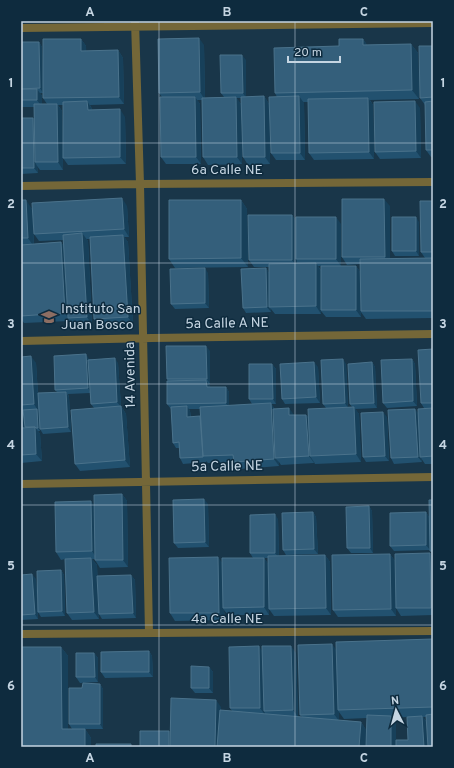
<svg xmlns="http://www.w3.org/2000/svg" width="454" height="768" font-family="Overpass,sans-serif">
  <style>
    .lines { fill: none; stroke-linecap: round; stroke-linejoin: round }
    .minor { stroke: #746738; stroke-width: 8 }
    .wall { fill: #22516f; fill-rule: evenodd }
    .shaded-wall { fill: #17405a }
    .building { fill: #345f7b; stroke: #4a728b }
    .grid { fill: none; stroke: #c5d5e2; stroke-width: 1; stroke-opacity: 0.55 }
    .labels { text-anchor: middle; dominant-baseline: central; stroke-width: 3; stroke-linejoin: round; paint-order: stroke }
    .street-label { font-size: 14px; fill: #c5d5e2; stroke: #0e2b3e }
    .poi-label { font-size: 14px; fill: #c5d5e2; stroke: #0e2b3e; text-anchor: start }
    .neatline { fill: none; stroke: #c5d5e2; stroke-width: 1.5 }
    .grid-label { font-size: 13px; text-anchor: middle; font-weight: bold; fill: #c5d5e2 }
  </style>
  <rect width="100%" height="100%" fill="#193649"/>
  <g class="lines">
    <path class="minor" d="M135,21L140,184L149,633
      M21,28L433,23
      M21,186L140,184L433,182
      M21,341L152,338L433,334
      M21,484L433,477
      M21,634L433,631"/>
  </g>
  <path class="wall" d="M81,39L86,46V51L118,50L123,58L124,104L90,105L92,109V110L125,117L126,164L68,165L63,158V105H58L62,111L63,170H40L37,166L38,173L21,174V118L34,120V107H21V42H39L42,47L43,93H40L42,96V104H47L43,98Z
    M363,39L367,45L411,44L418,53L419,99L370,100L373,105L374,159L314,160L309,153L308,102H302L304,103L305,160H276L271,153L277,97L275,93L339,46Z
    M204,45L205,98L224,97L221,93L246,60V97L264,96L269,104L270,164L248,165L243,157L241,98H236L241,104L242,164L208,165L203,157L202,100H197L200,104L201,164H166L161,157L162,97L159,93Z
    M433,46V157H431L426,150L425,105L420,98Z
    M420,108L421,158L380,159L375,152Z
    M21,200L32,209L34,244L61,242L64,247V240L39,241L34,234L127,206L129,237H124L128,242L133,324L99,326L94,319L90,239H86L88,241L92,325H73L69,321L24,323L21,319Z
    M241,200L247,209L248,267L175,268L169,259Z
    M433,201V318L366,319L361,312V317H326L321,311V314H275L271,309V312L246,313L243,308L266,268L269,273V267H254L249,260L292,215L296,221L341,224V266H356L360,272V264L347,265L342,257L390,206V259L425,258L421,252ZM318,266H321V270Z
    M419,222V256H395L392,251Z
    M208,273L209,308L175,309L171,304Z
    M433,349V464H425L421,458L422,462L394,464L391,458L418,413L424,408L421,403Z
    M210,351V384H209L210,387H226L229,392V406L263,404H252L249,399L272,364L276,369V404H271L275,409L294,415H306L308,417L326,408L323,404L346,364L348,407H352L350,404L372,362L375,367L377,408L355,409L359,414L361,462L315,464L314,462V463L281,465L279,462V466L239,469L234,462L208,463L206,461V462L183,464L180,458L179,448H176L173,443L171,409L167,404L168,381L167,379ZM189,409H200L201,417H191L190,411Z
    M21,357L36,363L40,425L57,392L55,390L89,359L118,363L121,406L126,414L130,467L80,471L75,464L94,408L91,404L90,393L68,394L69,397L71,432L43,434L40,429V431H38L40,434L42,461L21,463Z
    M412,359L415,364L417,406L387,408L383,403Z
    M318,367L320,403L285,404L282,399Z
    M387,417L389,461L366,462L363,457Z
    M122,494L127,501L128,567L100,568L95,560V559H92L97,565L99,619L72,620L67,613L65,559L61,560L56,552L94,505Z
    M433,500V556L430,550L394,551L390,546L426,512L429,517Z
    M208,504L209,547L178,548L174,543Z
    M369,506L372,511L373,553H351L347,548Z
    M313,512L316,517L318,554L286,555L283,550Z
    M278,519L279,556L325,555L330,562L331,615L274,616L269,609V615H228L224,610L225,620L175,621L170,613L222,562L253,558L250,553ZM264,558H268V564Z
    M430,553L433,558V615L401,616L396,608Z
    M390,554L395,561L396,616L338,617L333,610Z
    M61,570L64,575L65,616L41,617L38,612V619L21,620V575L36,579L38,611Z
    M131,575L135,580L136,618L102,619L99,614Z
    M433,639V747L426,717H423L426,721L427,747H396L408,740L407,717L392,718L396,723L366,747L170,733L221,707V710L232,711L230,708L262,650L296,653L298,717H302L300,715L336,650ZM339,712L344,719L367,718L366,730L361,722L339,720Z
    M61,647L68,656V729H72L69,724L82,688L100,684L103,689V729H85L91,738L21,747Z
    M149,651L152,656L153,677L105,678L101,672Z
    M94,653L98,658V682L80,683L76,677Z
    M209,667L213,672V693H195L191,688Z"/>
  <path class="shaded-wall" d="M199,38L204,45L205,100L200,92Z
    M81,39L86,46L87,58L81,51Z
    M363,39L369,48L363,45Z
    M39,42L42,47L43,93L40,88Z
    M411,44L418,53L419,99L412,90Z
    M118,50L123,58L124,104L119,97Z
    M242,55L246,60V98L243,93Z
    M37,89L42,96V107L37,100Z
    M264,96L269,104L270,164L265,157Z
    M299,96L304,103L305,160L300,153Z
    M195,97L200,104L201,164L196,157Z
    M236,97L241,104L242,164L237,157Z
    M368,98L373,105L374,159L369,152Z
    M87,101L92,109L93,117L88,110Z
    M415,101L420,108L421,158L416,151Z
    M57,104L62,111L63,170L58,162Z
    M120,109L125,117L126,164L120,157Z
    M33,118L37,123L35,162L37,166L38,173L34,168Z
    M122,198L127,206L129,237L124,229Z
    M384,199L390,206V264L385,257Z
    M26,200L32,209L34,247L28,238Z
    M241,200L247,209L248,267L241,258Z
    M292,215L297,222V267L292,260Z
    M336,217L341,224V266L336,259Z
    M416,217L419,222V256L416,251Z
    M82,233L88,241L92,325L87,317Z
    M123,235L128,242L133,324L128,317Z
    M61,242L66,250L68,318L65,313Z
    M316,263L321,271V314L316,306Z
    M356,266L361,273V317L356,310Z
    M205,268L208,273L209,308L205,303Z
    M266,268L269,273V307L271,309V312L267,307Z
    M206,346L210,351V384L207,379Z
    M86,354L89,359L91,393L88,388Z
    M31,356L36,363L40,431L38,428L37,409L34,404Z
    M115,358L118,363L121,407L117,402Z
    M343,359L346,364L348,408L345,403Z
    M412,359L415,364L417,406L413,401Z
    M314,362L318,367L320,403L316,397Z
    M372,362L375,367L377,408L374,403Z
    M272,364L276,369V404L273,399Z
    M206,380L210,386V392L207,387Z
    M226,387L229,392V409L226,403Z
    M66,392L69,397L71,432L68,427Z
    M271,403L276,411L275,458L279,462V466L274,459Z
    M121,406L126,414L130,467L125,460Z
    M187,406L190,411L191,422L187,417Z
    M354,407L359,414L361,462L356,454Z
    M289,408L294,415H289Z
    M415,409L419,414L420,457L421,458L422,462L418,457Z
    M21,412L26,419V429L22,428Z
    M383,412L387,417L389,461L385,456Z
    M306,415L311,422L310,456L314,462V463L309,456Z
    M35,427L40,434L42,461L36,454Z
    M122,494L127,501L128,567L123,560Z
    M204,499L208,504L209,547L205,542Z
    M91,501L96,508L97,559L92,551Z
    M369,506L372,511L373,553L370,548Z
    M21,509L22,569L21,567Z
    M313,512L316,517L318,554L314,549Z
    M426,512L429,517L430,550L426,545Z
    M275,514L278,519L279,558L275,553Z
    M430,553L433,558V611L431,608Z
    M390,554L395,561L396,616L391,609Z
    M325,555L330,562L331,615L326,608Z
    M218,557L223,564V608L224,610L225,620L219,613Z
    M91,558L97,565L99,619L94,612Z
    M264,558L269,565V615L264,607Z
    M61,570L64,575L65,616L62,611Z
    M32,574L36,579L38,619L35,614Z
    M131,575L135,580L136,618L133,613Z
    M332,644L337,651L338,710L339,712V721L334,714Z
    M259,646L264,654V711L265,713V715L260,708Z
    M291,646L296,653L298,717L293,710Z
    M61,647L68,656V738L62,729Z
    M149,651L152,656L153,677L149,672Z
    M94,653L98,658V682L95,677Z
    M209,667L213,672V693L209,688Z
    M100,684L103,689V729L100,724Z
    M216,700L221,707L220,747H215Z
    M391,716L396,723V747H391Z
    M422,716L426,721L427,747H424Z
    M361,722L367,731L366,747H359Z
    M85,729L91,738V747H85Z
    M169,731L172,736V747H169Z"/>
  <path class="building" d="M199,38L200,92L159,93L158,39Z
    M43,39H81V51L118,50L119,97L43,98Z
    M339,39H363V45L411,44L412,90L275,93L274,48L339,46Z
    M21,42H39L40,88L21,89Z
    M419,46H433V97L420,98Z
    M220,55H242L243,93H221Z
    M21,89H37V100H21Z
    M264,96L265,157H243L241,97Z
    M299,96L300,153H271L269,97Z
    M160,97H195L196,157H161Z
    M236,97L237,157H203L202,98Z
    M368,98L369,152L309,153L308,99Z
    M87,101L88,110L120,109V157L63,158V102Z
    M415,101L416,151L375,152L374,102Z
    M433,101V150H426L425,102Z
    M34,104H57L58,162H35Z
    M21,118H33L34,168H21Z
    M122,198L124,229L34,234L32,203Z
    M342,199H384L385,257H342Z
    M21,200H26L28,238H21Z
    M169,200H241V258L169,259Z
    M420,201H433V252H421Z
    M248,215H292V260H249Z
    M296,217H336V259H296Z
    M392,217H416V251H392Z
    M82,233L87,317L68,318L63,235Z
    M123,235L128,317L94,319L90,237Z
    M61,242L65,313L21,316V245Z
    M433,258V311H361L360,259Z
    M316,263V306L269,307V264Z
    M321,266H356V310H321Z
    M205,268V303L171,304L170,269Z
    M266,268L267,307L243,308L241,269Z
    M166,346H206L207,379H167Z
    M433,349V403H421L418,350Z
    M86,354L88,388L55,390L54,356Z
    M31,356L34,404L21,405V357Z
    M115,358L117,402L91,404L88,360Z
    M343,359L345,403L323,404L321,360Z
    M412,359L413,401L383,403L381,360Z
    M314,362L316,397L282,399L280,364Z
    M372,362L374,403L350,404L348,364Z
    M249,364H272L273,399H249Z
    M206,380L207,387H226V403L167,404V381Z
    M66,392L68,427L40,429L38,393Z
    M271,403L274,459L234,462L233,455L203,456L200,407Z
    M121,406L125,460L75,464L71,410Z
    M187,406V417L200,416L203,457L180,458L179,442L173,443L171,407Z
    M354,407L356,454L310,456L308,409Z
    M289,408V415H306L309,456L275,458L273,409Z
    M433,408V456L420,457L418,409Z
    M37,409L38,428H36L35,427H25L23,410Z
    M415,409L418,457L391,458L388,410Z
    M383,412L385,456L363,457L361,413Z
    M21,415L22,428L35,427L36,454L21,455Z
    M122,494L123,560H95L94,495Z
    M204,499L205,542L174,543L173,500Z
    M429,500H433V551H430Z
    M91,501L92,551L56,552L55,502Z
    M369,506L370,548H347L346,507Z
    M313,512L314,549L283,550L282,513Z
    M426,512V545L390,546V513Z
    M275,514V553H250V515Z
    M430,553L431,608H396L395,554Z
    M390,554L391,609L333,610L332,555Z
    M325,555L326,608L269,609L268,556Z
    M218,557L219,613H170L169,558Z
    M91,558L94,612L67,613L65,559Z
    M222,558H264V607L223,608Z
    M61,570L62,611L38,612L37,571Z
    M32,574L35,614L21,615V575Z
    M131,575L133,613L99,614L97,576Z
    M433,639V707L338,710L336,642Z
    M332,644L334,714L300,715L298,645Z
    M259,646L260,708H230L229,647Z
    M262,646H291L293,710L264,711Z
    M21,647H61L62,729H85V747H21Z
    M149,651V672H101V652Z
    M76,653H94L95,677H76Z
    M191,666L209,667V688H191Z
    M83,683L100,684V724H69V688H82Z
    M171,698L216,700L215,747H170Z
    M220,710L361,722L359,747H217Z
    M433,714V747H428L426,715Z
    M367,715L391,716V747H366Z
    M422,716L424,747H396V740H408L407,717Z
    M140,731H169V747H140Z
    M96,744H131V747H96Z"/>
  <path class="grid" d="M159,21V747M295,21V747M21,143H433M21,263H433M21,384H433M21,505H433M21,625H433"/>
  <defs>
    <symbol id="school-bare" viewBox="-9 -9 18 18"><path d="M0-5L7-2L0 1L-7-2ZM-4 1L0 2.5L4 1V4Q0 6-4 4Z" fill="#8d6e63" stroke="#0e2b3e" stroke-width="2.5" paint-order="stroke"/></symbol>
  </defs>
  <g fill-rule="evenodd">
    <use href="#school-bare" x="38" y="306" width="22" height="22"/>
  </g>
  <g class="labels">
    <g class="street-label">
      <text x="227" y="170">6a Calle NE</text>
      <text transform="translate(227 324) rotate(-1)">5a Calle A NE</text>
      <text transform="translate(131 375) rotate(-91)">14 Avenida</text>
      <text transform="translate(227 467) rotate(-1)">5a Calle NE</text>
      <text x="227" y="619">4a Calle NE</text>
    </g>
    <g class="poi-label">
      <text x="61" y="309">Instituto San<tspan x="61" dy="16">Juan Bosco</tspan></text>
    </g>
  </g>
  <rect width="454" height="768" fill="none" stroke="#0e2b3e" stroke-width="44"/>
  <g transform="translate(396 710) rotate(354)" stroke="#0e2b3e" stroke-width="3" paint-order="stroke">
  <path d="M0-3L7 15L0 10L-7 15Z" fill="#c5d5e2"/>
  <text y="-6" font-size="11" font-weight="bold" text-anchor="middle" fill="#c5d5e2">N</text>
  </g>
  <path d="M288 56v6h52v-6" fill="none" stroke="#c5d5e2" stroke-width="2"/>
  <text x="294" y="56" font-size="12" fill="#c5d5e2" stroke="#0e2b3e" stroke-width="3" paint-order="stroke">20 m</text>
  <rect x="22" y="22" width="410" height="724" class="neatline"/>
  <g class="grid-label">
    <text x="90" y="16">A</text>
    <text x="227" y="16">B</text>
    <text x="364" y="16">C</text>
    <text x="11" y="87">1</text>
    <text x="443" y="87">1</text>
    <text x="11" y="208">2</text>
    <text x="443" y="208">2</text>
    <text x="11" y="328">3</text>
    <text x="443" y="328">3</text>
    <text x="11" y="449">4</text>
    <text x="443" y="449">4</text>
    <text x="11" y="570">5</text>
    <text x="443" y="570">5</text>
    <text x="11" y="690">6</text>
    <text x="443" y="690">6</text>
    <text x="90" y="762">A</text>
    <text x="227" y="762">B</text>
    <text x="364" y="762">C</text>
  </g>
</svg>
